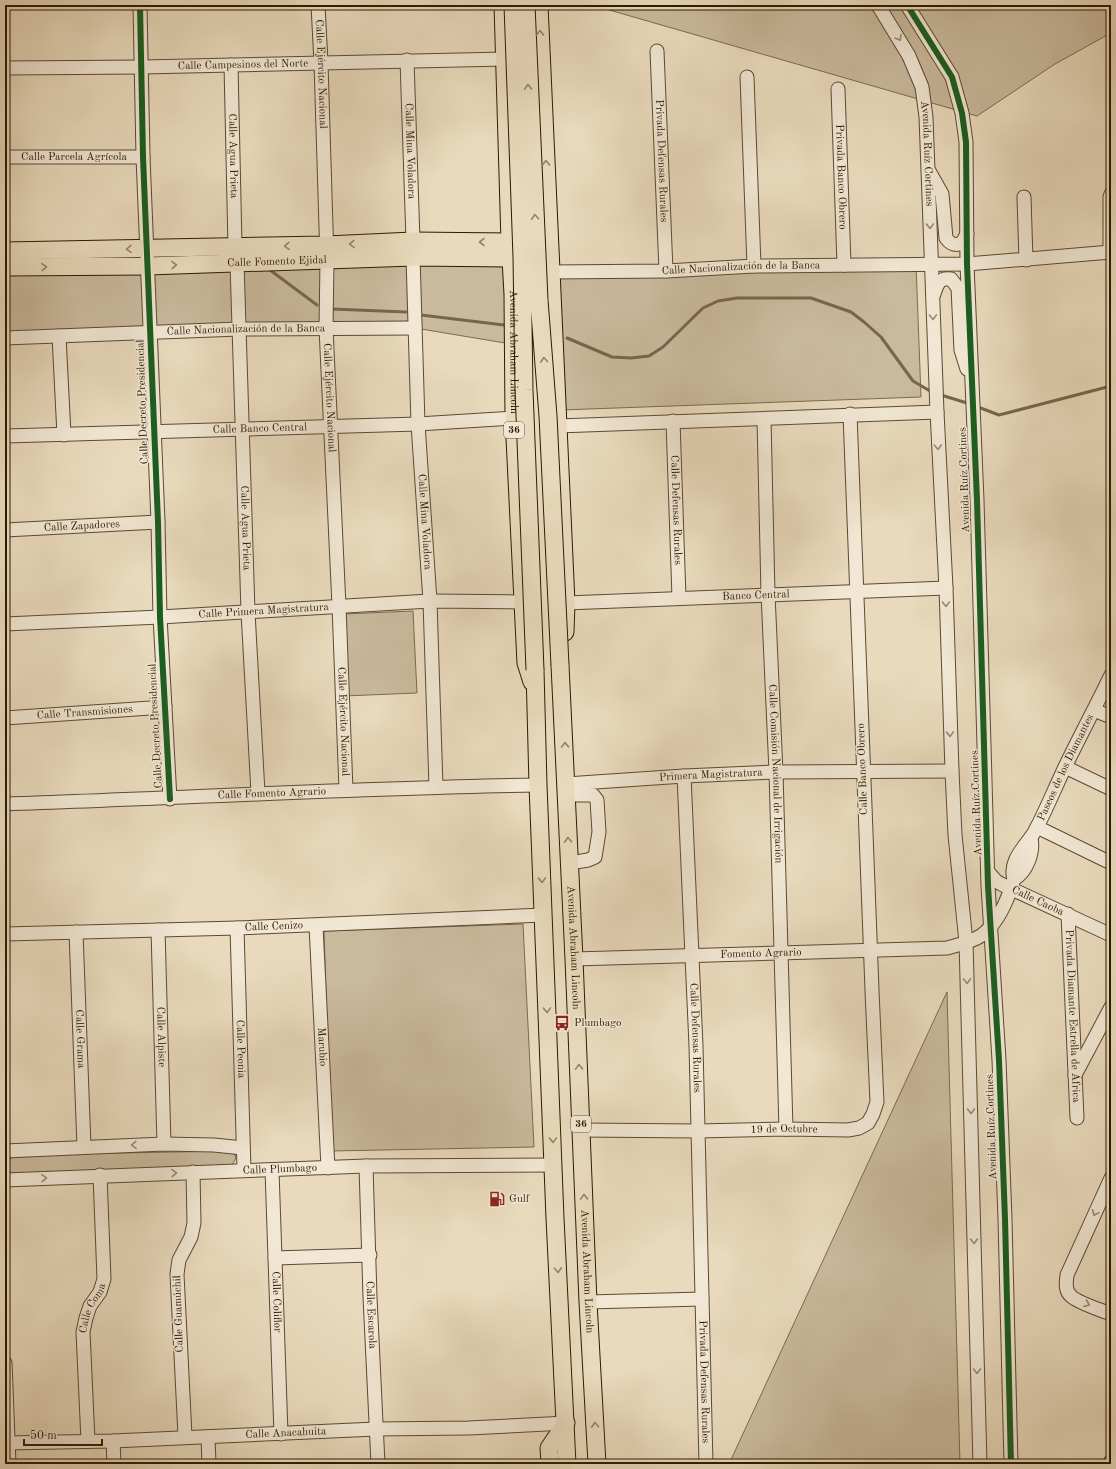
<svg xmlns="http://www.w3.org/2000/svg" width="1116" height="1469" font-family="'Old Standard TT',serif">
  <style>
    .green { fill: #c9b99d; stroke: #7a6a50 }
    .lines { fill: none; stroke-linecap: round; stroke-linejoin: round }
    .stream { stroke: #77664c; stroke-width: 3 }
    .minor-casing { stroke: #5b4a31; stroke-width: 15 }
    .major-casing { stroke: #2c1a02; stroke-width: 19 }
    .minor { stroke: #f1e7d4; stroke-width: 13 }
    .major { stroke: #e9dabd; stroke-width: 17 }
    .major-bridge-casing { stroke: #2c1a02; stroke-width: 19; stroke-linecap: butt }
    .major-bridge { stroke: #e9dabd; stroke-width: 17 }
    .cycleway-casing { stroke: #f1e7d4; stroke-width: 8 }
    .cycleway { stroke: #1b5e20; stroke-width: 6 }
    .oneway { stroke: #948469 }
    .oneway2 { stroke: #988b76 }
    .labels { text-anchor: middle; dominant-baseline: central; stroke-width: 3; stroke-linejoin: round; paint-order: stroke }
    .shield { fill: #f1e7d4; stroke: #675841; stroke-width: 1 }
    .shield-label { font-size: 10px; font-weight: bold; fill: #2c1a02 }
    .street-label { font-size: 11px; fill: #2c1a02; stroke: #f1e7d4 }
    .poi-label { font-size: 11px; fill: #2c1a02; stroke: #f1e7d4; text-anchor: start }
  </style>
  <rect width="100%" height="100%" fill="#e9dabd"/>
  <filter id="stains"><feTurbulence type="fractalNoise" baseFrequency=".005" numOctaves="4"/><feColorMatrix values="0 0 0 0 .2 0 0 0 0 .09 0 0 0 0 .02 0 0 0 .5 -.17"/></filter>
  <radialGradient id="worn" r=".72"><stop offset=".6" stop-color="#630" stop-opacity="0"/><stop offset="1" stop-color="#630" stop-opacity=".3"/></radialGradient>
  <path class="green" d="M592,5H1111V33L1055,64L977,116Z
    M511,258L505,343L415,328L5,338V267Z
    M916,264L921,397L561,410L553,276Z
    M413,611L417,693L344,696V614Z
    M523,924L534,1147L331,1151L324,931Z
    M947,992L960,1464H729Z
    M229,1151L235,1155L236,1158L231,1167L13,1175C6,1168 6,1162 14,1155Z"/>
  <g class="lines">
    <path class="stream" d="M270,270L317,305
      M332,309L406,312
      M421,315L504,325
      M567,338L612,357L631,358L649,356L663,347L703,308L718,301L737,298H811L851,312L864,322L881,337L913,381L930,391
      M941,395L967,403
      M978,407L999,415L1111,386"/>
    <defs>
      <g id="minor">
        <path d="M140,5L143,157L158,522L160,617L170,799"/>
        <path id="s1" d="M318,5L321,63L327,260L326,328L339,606L346,790"/>
        <path id="s2" d="M878,5L909,56L922,87L926,117L937,412L946,588L952,771L955,835L966,942L980,1464"/>
        <path d="M907,5L952,77L962,113L966,142L967,264L977,500L988,886L999,1060L1005,1219L1011,1464"/>
        <path id="s3" d="M657,51L666,271"/>
        <path id="s4" d="M407,60L413,241"/>
        <path id="s5" d="M231,65L235,247"/>
        <path id="s6" d="M5,68L142,67L505,59"/>
        <path d="M747,77L754,266"/>
        <path id="s7" d="M838,89L844,265"/>
        <path id="s8" d="M5,157H143"/>
        <path d="M929,171L942,194L946,238C951,245 955,246 962,243L967,234"/>
        <path d="M1024,197L1026,260"/>
        <path d="M1110,252V197L1111,194"/>
        <path id="s9" d="M413,257L418,424L430,601L436,787"/>
        <path id="s10" d="M237,263L248,612L258,793"/>
        <path id="s11" d="M550,272L666,271L754,266L967,264L1111,252"/>
        <path d="M934,294C937,284 940,277 951,279L958,288L961,350L967,369"/>
        <path d="M59,336L64,435"/>
        <path id="s12" d="M5,338L239,329L415,328"/>
        <path id="s13" d="M764,419L768,594L776,772L786,1129"/>
        <path id="s14" d="M673,421L679,598"/>
        <path d="M558,426L937,412"/>
        <path id="s15" d="M5,436L418,424L514,418"/>
        <path id="s16" d="M5,530L158,522"/>
        <path id="s17" d="M566,603L946,588"/>
        <path id="s18" d="M5,624L160,617L430,601L522,602"/>
        <path d="M1094,710L1111,717"/>
        <path id="s19" d="M5,718L165,707"/>
        <path d="M1065,767L1111,789"/>
        <path id="s20" d="M684,776L696,1046L706,1464"/>
        <path id="s21" d="M566,784L684,776L776,772L952,771"/>
        <path d="M566,795H593L597,800L599,832L595,857L588,860L570,863"/>
        <path id="s22" d="M5,804C183,798 360,788 538,785"/>
        <path d="M1037,827L1111,863"/>
        <path id="s23" d="M989,873L996,881L1001,884L1111,935"/>
        <path id="s24" d="M1014,879C1008,860 1027,845 1035,831C1046,810 1055,788 1065,767C1080,736 1096,706 1111,675"/>
        <path d="M1014,879C1027,872 1034,852 1031,838"/>
        <path id="s25" d="M1068,914L1077,1118"/>
        <path id="s26" d="M316,926L328,1168"/>
        <path id="s27" d="M237,928L244,1170"/>
        <path id="s28" d="M158,930L164,1144"/>
        <path id="s29" d="M76,932L84,1147"/>
        <path id="s30" d="M5,934L237,928L543,915"/>
        <path id="s31" d="M574,959L947,948C958,945 972,942 982,935C999,922 1008,899 1014,879"/>
        <path d="M1075,1075L1111,1007"/>
        <path id="s32" d="M581,1130L698,1131L786,1129L848,1130L859,1128L868,1123L873,1114L877,1102C866,873 860,644 850,414"/>
        <path d="M5,1151L164,1144L214,1145L243,1148"/>
        <path id="s33" d="M366,1166L370,1297L378,1464"/>
        <path id="s34" d="M272,1170L281,1434"/>
        <path d="M1111,1178L1067,1275C1066,1283 1065,1291 1071,1296C1078,1303 1101,1310 1111,1314"/>
        <path id="s35" d="M5,1180L366,1166L554,1165"/>
        <path d="M275,1258L370,1255"/>
        <path d="M588,1302L702,1299"/>
        <path d="M5,1363L9,1464"/>
        <path d="M185,1436L177,1274L179,1260L191,1237L194,1223L193,1172"/>
        <path d="M208,1437L209,1464"/>
        <path id="s36" d="M88,1441L83,1332L86,1318L90,1306L100,1292L104,1279L100,1175"/>
        <path d="M113,1441L114,1464"/>
        <path id="s37" d="M5,1443L113,1441L376,1429L469,1428L566,1423"/>
        <path d="M1109,1464L1111,1461"/>
      </g>
      <g id="major">
        <path id="s38" d="M503,5L510,242L513,294L514,418L526,663L532,682"/>
        <path d="M539,5L566,603L565,632"/>
        <path d="M5,251L326,245L413,241L521,242"/>
        <path id="s39" d="M5,267L148,266L413,257L521,258"/>
        <path id="s40" d="M560,665L574,959L588,1302L597,1464"/>
        <path d="M535,670L538,785L555,1218L567,1464"/>
        <path d="M550,1464L549,1448L566,1423"/>
      </g>
    </defs>
    <use href="#minor" class="minor-casing"/>
    <use href="#major" class="major-casing"/>
    <use href="#minor" class="minor"/>
    <use href="#major" class="major"/>
    <defs>
      <path id="major-bridge" d="M513,5L522,257L524,390L535,670
        M526,5L539,300L548,416L560,665"/>
    </defs>
    <use href="#major-bridge" class="major-bridge-casing"/>
    <use href="#major-bridge" class="major-bridge"/>
    <defs>
      <path id="cycleway" d="M140,5L143,157L158,522L160,617L170,799
        M907,5L952,77L962,113L966,142L967,264L977,500L988,886L999,1060L1005,1219L1011,1464"/>
    </defs>
    <use href="#cycleway" class="cycleway-casing"/>
    <use href="#cycleway" class="cycleway"/>
  </g>
  <defs><path id="oneway-chevron" d="M-2-3.5L2.5 0L-2 3.5" fill="none" stroke-width="1.6" stroke-linecap="round" stroke-linejoin="round"/></defs>
  <g class="oneway">
    <use href="#oneway-chevron" transform="translate(540 33) rotate(-92)"/>
    <use href="#oneway-chevron" transform="translate(528 87) rotate(-92)"/>
    <use href="#oneway-chevron" transform="translate(546 163) rotate(-92)"/>
    <use href="#oneway-chevron" transform="translate(535 217) rotate(-93)"/>
    <use href="#oneway-chevron" transform="translate(482 242) rotate(-180)"/>
    <use href="#oneway-chevron" transform="translate(352 244) rotate(178)"/>
    <use href="#oneway-chevron" transform="translate(287 246) rotate(179)"/>
    <use href="#oneway-chevron" transform="translate(129 249) rotate(179)"/>
    <use href="#oneway-chevron" transform="translate(174 265) rotate(-2)"/>
    <use href="#oneway-chevron" transform="translate(44 267) rotate(-1)"/>
    <use href="#oneway-chevron" transform="translate(544 360) rotate(-94)"/>
    <use href="#oneway-chevron" transform="translate(565 745) rotate(-92)"/>
    <use href="#oneway-chevron" transform="translate(568 840) rotate(-93)"/>
    <use href="#oneway-chevron" transform="translate(542 880) rotate(88)"/>
    <use href="#oneway-chevron" transform="translate(547 1010) rotate(88)"/>
    <use href="#oneway-chevron" transform="translate(579 1067) rotate(-92)"/>
    <use href="#oneway-chevron" transform="translate(553 1140) rotate(88)"/>
    <use href="#oneway-chevron" transform="translate(584 1197) rotate(-92)"/>
    <use href="#oneway-chevron" transform="translate(558 1270) rotate(87)"/>
    <use href="#oneway-chevron" transform="translate(595 1425) rotate(-93)"/>
  </g>
  <g class="oneway2">
    <use href="#oneway-chevron" transform="translate(899 38) rotate(60)"/>
    <use href="#oneway-chevron" transform="translate(930 226) rotate(88)"/>
    <use href="#oneway-chevron" transform="translate(933 317) rotate(88)"/>
    <use href="#oneway-chevron" transform="translate(938 447) rotate(87)"/>
    <use href="#oneway-chevron" transform="translate(946 604) rotate(88)"/>
    <use href="#oneway-chevron" transform="translate(950 734) rotate(88)"/>
    <use href="#oneway-chevron" transform="translate(967 981) rotate(89)"/>
    <use href="#oneway-chevron" transform="translate(971 1111) rotate(89)"/>
    <use href="#oneway-chevron" transform="translate(134 1145) rotate(178)"/>
    <use href="#oneway-chevron" transform="translate(174 1173) rotate(-2)"/>
    <use href="#oneway-chevron" transform="translate(44 1178) rotate(-3)"/>
    <use href="#oneway-chevron" transform="translate(1095 1213) rotate(114)"/>
    <use href="#oneway-chevron" transform="translate(974 1241) rotate(89)"/>
    <use href="#oneway-chevron" transform="translate(1087 1304) rotate(23)"/>
    <use href="#oneway-chevron" transform="translate(977 1371) rotate(89)"/>
  </g>
  <defs>
    <symbol id="bus-bare" viewBox="-9 -9 18 18"><path d="M-5-6H5V4H4V6H2V4H-2V6H-4V4H-5ZM-3.5-4V0h7V-4ZM-3.5 1.2v1.5H-2V1.2ZM2 1.2v1.5H3.5V1.2Z" fill="#8f2418" stroke="#f1e7d4" stroke-width="2.5" paint-order="stroke"/></symbol>
    <symbol id="fuel-bare" viewBox="-9 -9 18 18"><path d="M-5.5-6h7V0h2V4h1.3V-2.5L3-4.5l.8-.8L6-3V5H2.5V1h-1V6h-7ZM-4.2-4.7v3.2H.2V-4.7Z" fill="#8f2418" stroke="#f1e7d4" stroke-width="2.5" paint-order="stroke"/></symbol>
  </defs>
  <g fill-rule="evenodd">
    <use href="#bus-bare" x="551" y="1012" width="22" height="22"/>
    <use href="#fuel-bare" x="486" y="1188" width="22" height="22"/>
  </g>
  <g class="labels">
    <g class="shield">
      <rect x="504" y="422" width="20" height="16" rx="3"/>
      <rect x="571" y="1116" width="20" height="16" rx="3"/>
    </g>
    <g class="shield-label">
      <text x="514" y="430">36</text>
      <text x="581" y="1124">36</text>
    </g>
    <g class="street-label">
      <text stroke="none"><textPath href="#s6" startOffset="238">Calle Campesinos del Norte</textPath></text>
      <text stroke="none"><textPath href="#s1" startOffset="69">Calle Ejército Nacional</textPath></text>
      <text stroke="none"><textPath href="#s4" startOffset="91">Calle Mina Voladora</textPath></text>
      <text stroke="none"><textPath href="#s2" startOffset="160">Avenida Ruíz Cortines</textPath></text>
      <text stroke="none"><textPath href="#s5" startOffset="91">Calle Agua Prieta</textPath></text>
      <text stroke="none"><textPath href="#s8" startOffset="69">Calle Parcela Agrícola</textPath></text>
      <text stroke="none"><textPath href="#s3" startOffset="110">Privada Defensas Rurales</textPath></text>
      <text stroke="none"><textPath href="#s7" startOffset="88">Privada Banco Obrero</textPath></text>
      <text stroke="none"><textPath href="#s39" startOffset="272">Calle Fomento Ejidal</textPath></text>
      <text stroke="none"><textPath href="#s11" startOffset="191">Calle Nacionalización de la Banca</textPath></text>
      <text stroke="none"><textPath href="#s12" startOffset="241">Calle Nacionalización de la Banca</textPath></text>
      <text stroke="none"><textPath href="#s38" startOffset="347">Avenida Abraham Lincoln</textPath></text>
      <text stroke="none"><textPath href="#s1" startOffset="393">Calle Ejército Nacional</textPath></text>
      <text transform="translate(143 402) rotate(-92)">Calle Decreto Presidencial</text>
      <text stroke="none"><textPath href="#s15" startOffset="255">Calle Banco Central</textPath></text>
      <text transform="translate(965 480) rotate(-92)">Avenida Ruíz Cortines</text>
      <text stroke="none"><textPath href="#s14" startOffset="89">Calle Defensas Rurales</textPath></text>
      <text stroke="none"><textPath href="#s9" startOffset="265">Calle Mina Voladora</textPath></text>
      <text stroke="none"><textPath href="#s16" startOffset="77">Calle Zapadores</textPath></text>
      <text stroke="none"><textPath href="#s10" startOffset="265">Calle Agua Prieta</textPath></text>
      <text stroke="none"><textPath href="#s17" startOffset="190">Banco Central</textPath></text>
      <text stroke="none"><textPath href="#s18" startOffset="259">Calle Primera Magistratura</textPath></text>
      <text stroke="none"><textPath href="#s19" startOffset="80">Calle Transmisiones</textPath></text>
      <text stroke="none"><textPath href="#s1" startOffset="717">Calle Ejército Nacional</textPath></text>
      <text transform="translate(156 726) rotate(-93)">Calle Decreto Presidencial</text>
      <text stroke="none"><textPath href="#s24" startOffset="125">Paseos de los Diamantes</textPath></text>
      <text transform="translate(863 769) rotate(-92)">Calle Banco Obrero</text>
      <text stroke="none"><textPath href="#s13" startOffset="355">Calle Comisión Nacional de Irrigación</textPath></text>
      <text stroke="none"><textPath href="#s21" startOffset="145">Primera Magistratura</textPath></text>
      <text stroke="none"><textPath href="#s22" startOffset="267">Calle Fomento Agrario</textPath></text>
      <text transform="translate(977 803) rotate(-92)">Avenida Ruíz Cortines</text>
      <text stroke="none"><textPath href="#s23" startOffset="57">Calle Caoba</textPath></text>
      <text stroke="none"><textPath href="#s30" startOffset="269">Calle Cenizo</textPath></text>
      <text stroke="none"><textPath href="#s40" startOffset="283">Avenida Abraham Lincoln</textPath></text>
      <text stroke="none"><textPath href="#s31" startOffset="187">Fomento Agrario</textPath></text>
      <text stroke="none"><textPath href="#s25" startOffset="102">Privada Diamante Estrella de África</textPath></text>
      <text stroke="none"><textPath href="#s28" startOffset="107">Calle Alpiste</textPath></text>
      <text stroke="none"><textPath href="#s20" startOffset="262">Calle Defensas Rurales</textPath></text>
      <text stroke="none"><textPath href="#s29" startOffset="107">Calle Grama</textPath></text>
      <text stroke="none"><textPath href="#s26" startOffset="121">Marubio</textPath></text>
      <text stroke="none"><textPath href="#s27" startOffset="121">Calle Peonia</textPath></text>
      <text transform="translate(992 1127) rotate(-92)">Avenida Ruíz Cortines</text>
      <text stroke="none"><textPath href="#s32" startOffset="203">19 de Octubre</textPath></text>
      <text stroke="none"><textPath href="#s35" startOffset="275">Calle Plumbago</textPath></text>
      <text stroke="none"><textPath href="#s40" startOffset="607">Avenida Abraham Lincoln</textPath></text>
      <text stroke="none"><textPath href="#s34" startOffset="132">Calle Coliflor</textPath></text>
      <text stroke="none"><textPath href="#s36" startOffset="135">Calle Coma</textPath></text>
      <text transform="translate(179 1314) rotate(-92)">Calle Guamúchil</text>
      <text stroke="none"><textPath href="#s33" startOffset="149">Calle Escarola</textPath></text>
      <text stroke="none"><textPath href="#s20" startOffset="606">Privada Defensas Rurales</textPath></text>
      <text stroke="none"><textPath href="#s37" startOffset="281">Calle Anacahuita</textPath></text>
    </g>
    <g class="poi-label">
      <text x="574" y="1023">Plumbago</text>
      <text x="509" y="1199">Gulf</text>
    </g>
  </g>
  <rect width="1116" height="1469" fill="none" stroke="#e9dabd" stroke-width="20"/>
  <rect x="6" y="6" width="1104" height="1457" fill="none" stroke="#2c1a02" stroke-width="2"/>
  <rect x="10" y="10" width="1096" height="1449" fill="none" stroke="#2c1a02"/>
  <path d="M24 1439v6h78v-6" fill="none" stroke="#2c1a02" stroke-width="2"/>
  <text x="30" y="1439" font-size="12" fill="#2c1a02" stroke="#f1e7d4" stroke-width="3" paint-order="stroke">50 m</text>
  <rect width="100%" height="100%" filter="url(#stains)"/>
  <rect width="100%" height="100%" fill="url(#worn)"/>
</svg>
